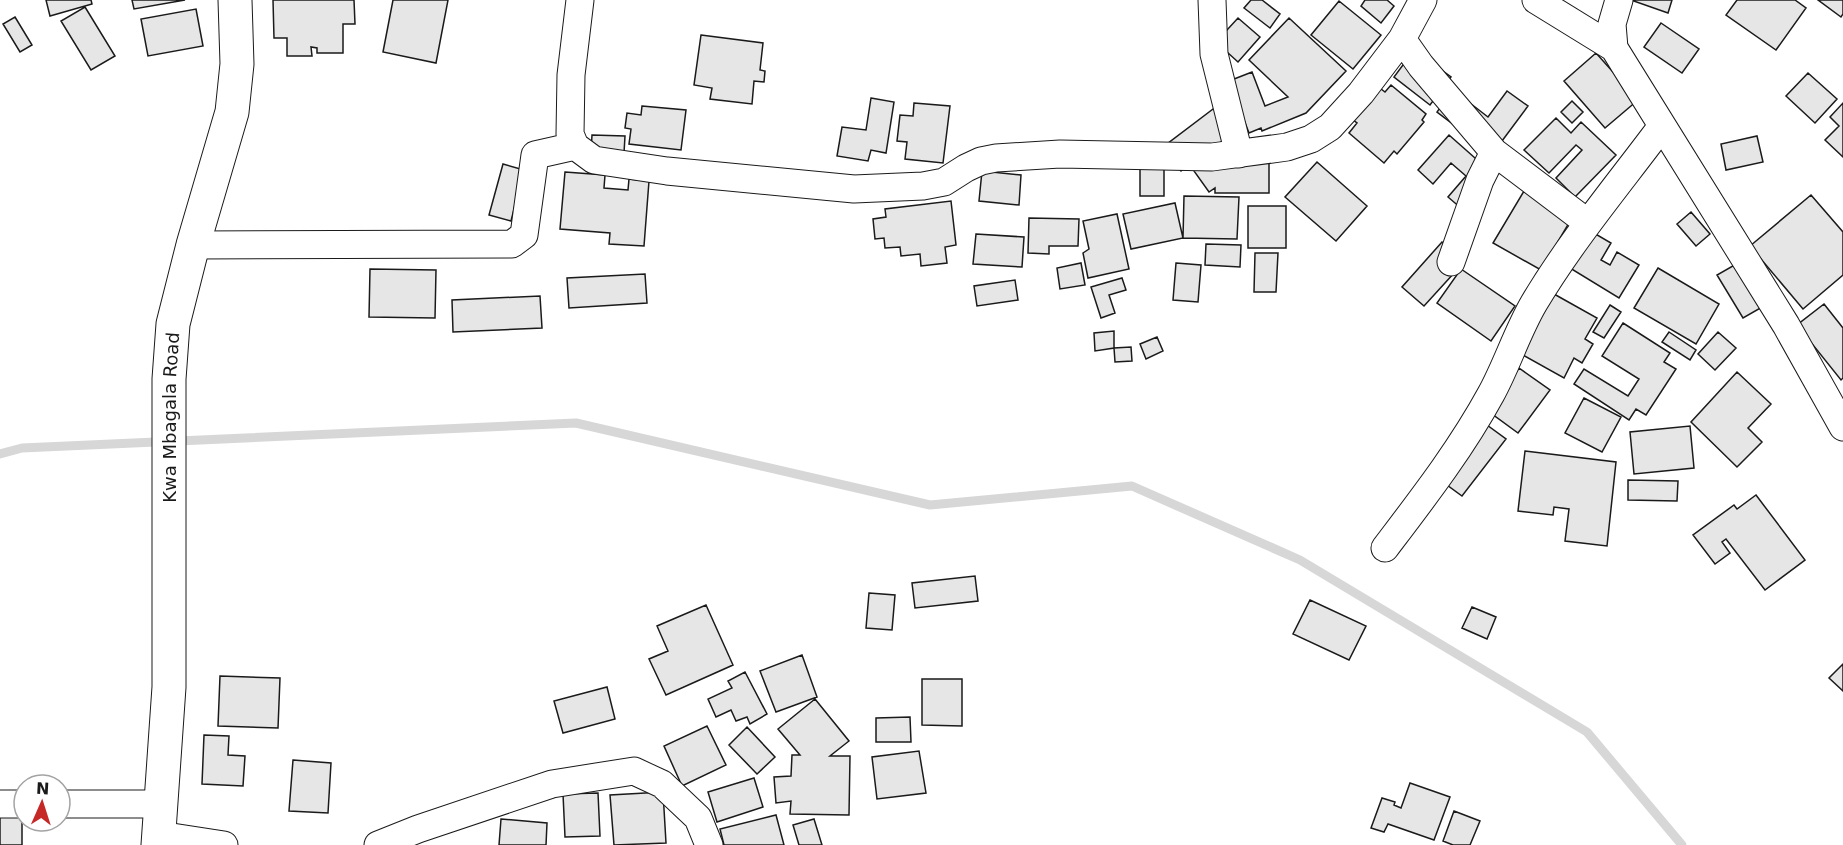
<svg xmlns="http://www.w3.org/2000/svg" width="1843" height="845" font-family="'DejaVu Sans',sans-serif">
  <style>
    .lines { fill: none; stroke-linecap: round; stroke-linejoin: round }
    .stream { stroke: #d7d7d7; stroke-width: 9 }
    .building { fill: #e6e6e6; stroke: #1a1a1a; stroke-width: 1.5 }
    .minor-casing { stroke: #1a1a1a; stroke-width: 29 }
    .tertiary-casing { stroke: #1a1a1a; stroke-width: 35 }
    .minor { stroke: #fff; stroke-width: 27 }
    .tertiary { stroke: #fff; stroke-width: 33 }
    .labels { text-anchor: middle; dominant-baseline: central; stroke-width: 4.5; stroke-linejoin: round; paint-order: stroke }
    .street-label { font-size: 18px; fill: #1a1a1a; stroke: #fff }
  </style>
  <rect width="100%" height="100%" fill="#fff"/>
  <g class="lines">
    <path class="stream" d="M0,454L22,448L576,423L930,505L1132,486L1300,560L1587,732L1682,845"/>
  </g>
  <path class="building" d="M46,0H91L92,4L50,16Z
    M132,0H185L134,9Z
    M273,0H354L355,24H343V53H317V48L311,47L312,56H287V38H274Z
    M393,0H448L436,63L383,52Z
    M1251,0H1262L1280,14L1270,28L1244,8Z
    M1365,0H1387L1394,6L1381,23L1361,6Z
    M1631,0H1672L1668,13Z
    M1737,0H1795L1806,8L1776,50L1726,15Z
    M1818,0H1843V14L1841,17Z
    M1339,1L1381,35L1353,69L1311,35Z
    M85,7L115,56L91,70L61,21Z
    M196,9L203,46L148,56L141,19Z
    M15,17L32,45L20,52L3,24Z
    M1238,18L1260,37L1238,62L1216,42Z
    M1289,18L1346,71L1306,113L1262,131L1261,128L1249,133L1229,81L1252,72L1265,106L1288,97L1249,60Z
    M1661,23L1699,49L1682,73L1644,47Z
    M701,35L763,43L760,70L765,71L764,82L754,81L752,104L710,99L712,88L694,85Z
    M1414,50L1451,77L1430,105L1394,77Z
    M1596,53L1638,100L1605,128L1564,81Z
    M1808,73L1837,99L1815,123L1786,96Z
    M1372,82L1385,92L1391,85L1426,114L1422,120L1424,122L1397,154L1394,151L1384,163L1349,133L1357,123L1345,114Z
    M1453,90L1488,117L1507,91L1528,106L1496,149L1474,140L1437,112Z
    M871,98L894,102L886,153L871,150L868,161L837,156L842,127L866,130Z
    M1572,101L1583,112L1572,123L1561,112Z
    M914,103L950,106L943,163L905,159L907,142L897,141L900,115L913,116Z
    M1221,103L1240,128L1181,171L1163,147Z
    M1843,103V157L1825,140L1839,126L1830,117Z
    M642,106L686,110L681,150L629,144L631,129L625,128L627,113L641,115Z
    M1556,118L1571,133L1581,122L1616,155L1575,197L1556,178L1582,150L1576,145L1549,173L1524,150Z
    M592,135L625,136L624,153L591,152Z
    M1449,135L1492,173L1462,209L1448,197L1466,176L1451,163L1433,184L1418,170Z
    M1757,136L1763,162L1726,170L1721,144Z
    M1269,153V193H1215V188L1209,192L1194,171L1214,157Z
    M1317,162L1367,206L1336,241L1285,197Z
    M503,164L524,170L511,221L489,215Z
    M1140,166H1164V196H1140Z
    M982,171L1021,175L1019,205L979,201Z
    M565,172L605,175L604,188L628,190L629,179L649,181L644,246L609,244L610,233L560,229Z
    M1524,191L1572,218L1541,270L1493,243Z
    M1811,195L1843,232V275L1803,309L1750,246Z
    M1184,196L1239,197L1237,239L1183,238Z
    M951,201L956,245L945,247L947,263L921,266L920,254L901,256L900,247L885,248L884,238L875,239L873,219L886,217L885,209Z
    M1175,203L1183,238L1131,249L1123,214Z
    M1248,206H1286V248H1248Z
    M1691,212L1710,234L1696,246L1677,224Z
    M1117,214L1129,269L1088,278L1083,253L1089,249L1083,221Z
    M1029,218L1079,219L1078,246H1049V254L1028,253Z
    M1587,229L1611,243L1601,260L1610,265L1617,252L1639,265L1619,298L1565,265Z
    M976,234L1024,237L1022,267L973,264Z
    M1442,242L1465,261L1424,306L1402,287Z
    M1206,244L1241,245L1240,267L1205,265Z
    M1255,253H1278L1276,292H1254Z
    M1081,263L1085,285L1060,289L1057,268Z
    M1176,263L1201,265L1198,302L1173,300Z
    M1738,263L1764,306L1743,318L1717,275Z
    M1658,268L1719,304L1696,344L1634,308Z
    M370,269L436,270L435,318L369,317Z
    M1461,269L1515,306L1491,341L1437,303Z
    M645,274L647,303L569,308L567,278Z
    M1122,278L1126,290L1109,295L1115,313L1101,318L1091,287Z
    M1015,280L1018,300L977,306L974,286Z
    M1554,294L1597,318L1585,339L1593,344L1582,363L1574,358L1564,378L1521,354Z
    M540,296L542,328L453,332L452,300Z
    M1824,304L1843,328V378L1841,380L1797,325Z
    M1610,305L1621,312L1604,338L1593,332Z
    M1623,323L1670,353L1664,362L1676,369L1646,415L1636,409L1629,420L1574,384L1584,369L1628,396L1639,379L1602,356Z
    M1114,331V348L1095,351L1094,333Z
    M1669,332L1696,350L1690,360L1662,342Z
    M1718,332L1736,348L1715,370L1698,354Z
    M1157,337L1163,351L1146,359L1140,344Z
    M1131,347L1132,361L1115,362L1114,348Z
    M1519,368L1550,390L1518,433L1488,411Z
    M1737,372L1771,404L1748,428L1762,442L1737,467L1691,422Z
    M1584,398L1621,417L1602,452L1565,433Z
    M1476,417L1506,439L1462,496L1432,474Z
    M1690,426L1694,468L1634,474L1630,432Z
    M1525,451L1616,462L1607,546L1565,541L1569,509L1554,507L1553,515L1518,511Z
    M1628,480L1678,481L1677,501L1628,500Z
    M1756,495L1805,560L1765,590L1726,539L1722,542L1730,553L1715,564L1693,535L1734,505L1737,509Z
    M975,576L978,601L915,608L912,583Z
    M869,593L895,595L892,630L866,628Z
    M1310,600L1366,626L1349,660L1293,634Z
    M706,605L733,665L666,695L649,659L668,651L657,626Z
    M1472,607L1496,617L1487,639L1462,628Z
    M802,655L817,697L776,712L760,671Z
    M1843,664V691L1829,678Z
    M745,672L767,714L750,724L747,717L736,721L731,710L716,717L708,699L732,688L728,681Z
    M220,676L280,678L278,728L218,726Z
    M922,679H962V726L922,725Z
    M607,687L615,719L563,733L554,701Z
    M815,699L849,741L830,756H850L849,815L790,814L791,801L776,803L774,777L791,776L792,755H800L778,729Z
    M910,717L911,742H876V718Z
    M707,726L726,765L682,786L664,746Z
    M747,727L775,757L757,774L729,745Z
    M204,735L229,736L228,755L245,756L243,786L202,784Z
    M919,751L926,793L877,799L872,757Z
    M293,760L331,763L328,813L289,811Z
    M754,778L763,807L717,822L708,792Z
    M1410,783L1450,797L1434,840L1388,824L1384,832L1371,828L1382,798L1395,802L1394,805L1401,808Z
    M663,792L666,843L614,845L610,795Z
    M598,793L600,836L565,837L563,794Z
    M1454,811L1480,821L1470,845H1453L1443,841Z
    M0,812L22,813V845H0Z
    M776,815L784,845H724L720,829Z
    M501,819L547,823L546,845H499Z
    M814,819L822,845H799L793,825Z"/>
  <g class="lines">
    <defs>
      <path id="minor" d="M580,0L571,75L570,134L575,146L594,160L667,171L854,189L923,186L944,182L966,168L981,161L996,158L1060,154L1212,157L1287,147L1311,139L1330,127L1361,93L1402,39L1423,0
        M1212,0L1214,54L1239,154
        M1536,0L1614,48
        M1619,0L1612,24L1614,48L1786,325L1843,427
        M1402,39L1421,66L1494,152L1588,223
        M193,245L512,244L524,235L535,155L575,146
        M1451,262L1480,180L1494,152
        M1385,548C1423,498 1461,449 1491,394C1507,365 1517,332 1534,303C1571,241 1618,185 1662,126
        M0,804H24
        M60,804H161
        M159,835L224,845
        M378,845L418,829L552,784L634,771L662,784L698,818L709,845"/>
      <g id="tertiary">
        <path id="s1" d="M158,845L169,687V379L173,324L193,245L232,112L237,64L235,0"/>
      </g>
    </defs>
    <use href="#minor" class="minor-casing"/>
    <use href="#tertiary" class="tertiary-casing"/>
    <use href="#minor" class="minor"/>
    <use href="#tertiary" class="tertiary"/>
  </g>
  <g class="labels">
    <g class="street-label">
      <text stroke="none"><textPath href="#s1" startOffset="428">Kwa Mbagala Road</textPath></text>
    </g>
  </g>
  <g transform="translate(42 803) rotate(3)"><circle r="28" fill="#ffffff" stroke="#a3a3a3" stroke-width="1.5"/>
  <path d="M0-4.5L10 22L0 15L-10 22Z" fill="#c62828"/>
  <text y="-9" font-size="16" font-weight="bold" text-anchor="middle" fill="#1a1a1a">N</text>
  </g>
</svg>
